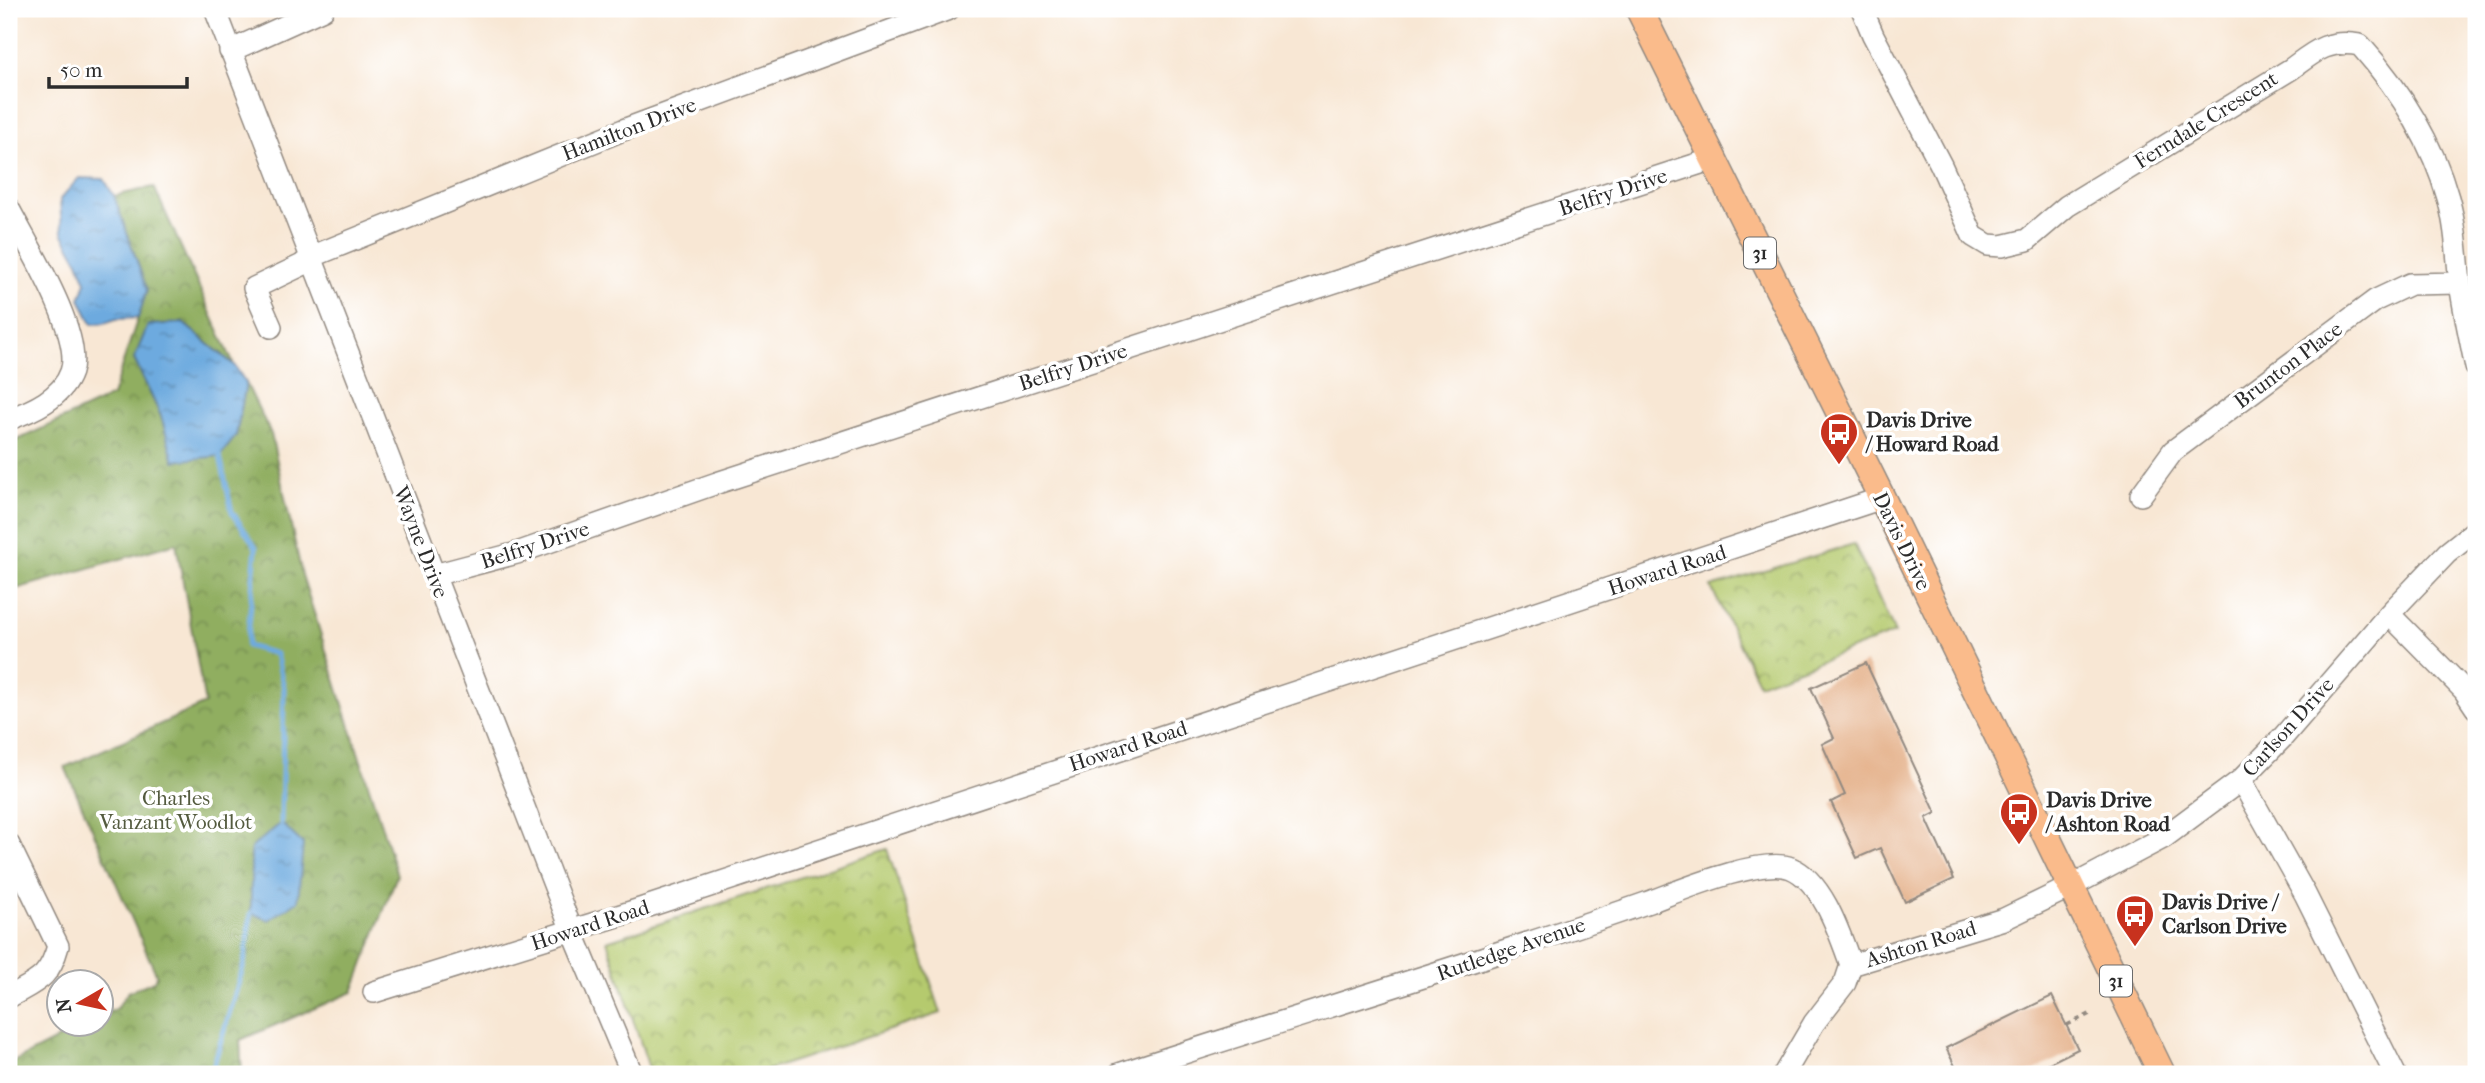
<svg xmlns="http://www.w3.org/2000/svg" width="2485" height="1083" font-family="'IM FELL French Canon',serif">
  <style>
    .forest { fill: url(#forest-crowns); stroke: #5e6c46; stroke-width: 2 }
    .park { fill: url(#park-crowns); stroke: #707a4c; stroke-width: 2 }
    .water { fill: url(#water-ripples); stroke: #4c6a85; stroke-width: 2 }
    .lines { fill: none; stroke-linecap: round; stroke-linejoin: round }
    .stream { stroke: #6daadf; stroke-width: 5 }
    .building { fill: #e5b28c }
    .minor-casing { stroke: #928980; stroke-width: 24 }
    .major-casing { stroke: #928980; stroke-width: 29 }
    .path { stroke: #928980; stroke-width: 3.5; stroke-dasharray: 5 5; stroke-linecap: butt }
    .minor { stroke: #fff; stroke-width: 21 }
    .major { stroke: #fabb8b; stroke-width: 26 }
    .labels { text-anchor: middle; dominant-baseline: central; stroke-width: 7; stroke-linejoin: round; paint-order: stroke }
    .shield { fill: #fff; stroke: #6b6b6b; stroke-width: 2 }
    .shield-label { font-size: 19px; font-weight: bold; fill: #2b2b2b }
    .street-label { font-size: 21px; fill: #2b2b2b; stroke: #fff }
    .poi-label { font-size: 21px; font-weight: bold; fill: #2b2b2b; stroke: #fff; text-anchor: start }
    .park-label { font-size: 21px; fill: #545b3f; stroke: #fff }
  </style>
  <defs>
    <pattern id="forest-crowns" width="20" height="18" patternUnits="userSpaceOnUse" patternTransform="scale(1.75)"><rect width="20" height="18" fill="#90ae61"/><path d="M2 6a3 3 0 1 1 6 0M12 15a3 3 0 1 1 6 0" fill="none" stroke="#768e50"/></pattern>
    <pattern id="park-crowns" width="20" height="18" patternUnits="userSpaceOnUse" patternTransform="scale(1.75)"><rect width="20" height="18" fill="#b5ca6e"/><path d="M2 6a3 3 0 1 1 6 0M12 15a3 3 0 1 1 6 0" fill="none" stroke="#93a45b"/></pattern>
    <pattern id="water-ripples" width="26" height="14" patternUnits="userSpaceOnUse" patternTransform="scale(1.75)"><rect width="26" height="14" fill="#6daadf"/><path d="M2 4q2-2 4 0t4 0M15 11q2-2 4 0t4 0" fill="none" stroke="#5a8bb5"/></pattern>
  </defs>
  <rect width="100%" height="100%" fill="#fff"/>
  <filter id="ink" filterUnits="userSpaceOnUse"><feTurbulence type="fractalNoise" baseFrequency=".0143" numOctaves="2"/><feDisplacementMap in="SourceGraphic" scale="14" xChannelSelector="R" yChannelSelector="G"/><feConvolveMatrix kernelMatrix="1 2 1 2 8 2 1 2 1" color-interpolation-filters="sRGB"/></filter>
  <filter id="wash" filterUnits="userSpaceOnUse"><feTurbulence type="fractalNoise" baseFrequency=".00686" numOctaves="4" result="noise"/><feDisplacementMap in="SourceGraphic" scale="28" xChannelSelector="R" yChannelSelector="G"/><feGaussianBlur stdDeviation="1.57" result="paint"/><feColorMatrix in="noise" values="0 0 0 0 0 0 0 0 0 0 0 0 0 0 0 0 0 1.4 0 .05"/><feComposite in="paint" operator="in"/></filter>
  <g filter="url(#wash)">
    <rect width="100%" height="100%" fill="#f8e7d4"/>
    <path class="forest" d="M154,187L234,365L183,323L134,359L161,416L174,461L236,436L246,383L271,434L302,575L397,875L353,992L240,1040L242,1074H9V1064L87,1024H102V1016L117,1008L128,992L154,981L157,976L65,767L205,704L176,543L9,591V444L112,396L147,290L114,196Z"/>
    <path class="park" d="M1854,544L1895,633L1759,684L1711,587Z
      M887,849L941,1013L755,1074H651L607,941Z
      M102,992L109,1008L101,1025L84,1033L71,1024H102Z"/>
    <path class="water" d="M79,178L104,179L114,196L147,290L138,318L116,319L104,323L92,324L80,299L86,282L77,259L62,233L60,199Z
      M183,323L234,365L246,383L236,436L220,456L174,461L161,416L134,359L148,325Z
      M281,823L303,844L298,901L269,920L251,913V848Z"/>
    <g class="lines">
      <path class="stream" d="M220,456L232,512L256,547L247,646L276,654L284,688L281,823
        M211,1074L244,964L251,913"/>
    </g>
    <g id="blocks">
      <path class="building" d="M1866,663L1936,813L1926,818L1954,879L1905,902L1880,848L1857,858L1831,802L1845,795L1822,744L1834,738L1811,688Z
        M2052,996L2078,1049L2027,1074H1959L1946,1048Z"/>
    </g>
  </g>
  <g filter="url(#ink)">
    <use href="#blocks" fill-opacity="0" stroke="#928980" stroke-width="2"/>
    <g class="lines">
      <defs>
        <path id="minor" d="M215,9L572,931L632,1074
          M1862,9L1873,35L1941,165L1973,236L1988,245L2002,246L2027,240L2067,206L2291,69C2315,51 2328,39 2360,45C2399,89 2432,141 2448,198C2456,226 2457,254 2460,283C2464,311 2470,339 2476,367
          M230,51L323,9
          M9,209C27,244 84,335 71,372C62,398 32,411 9,419
          M271,327L254,288L302,265L311,257L623,130L949,9
          M2141,495L2173,451L2376,300L2410,284L2460,283
          M434,575L517,553L717,483L1713,159
          M2389,614L2464,690L2476,708
          M2241,780L2305,894L2395,1074
          M9,845L58,946C49,979 37,981 9,997
          M1851,965L2004,919L2070,887L2163,838L2241,780L2283,737L2389,614L2447,553L2476,530
          M374,992L637,910L1882,498
          M1119,1074C1296,1016 1473,964 1649,902C1679,891 1762,856 1791,868C1823,881 1840,935 1851,965
          M1784,1074L1814,1023L1845,983L1851,965"/>
        <path id="major" d="M1639,9L1882,498L2162,1074"/>
      </defs>
      <use href="#minor" class="minor-casing"/>
      <use href="#major" class="major-casing"/>
      <path class="path" d="M2067,1025L2092,1013"/>
      <use href="#minor" class="minor"/>
      <use href="#major" class="major"/>
    </g>
  </g>
  <defs>
    <symbol id="bus-pin" viewBox="-11 -11 22 30"><path d="M0 17L-7.5 6A9.5 9.5 0 1 1 7.5 6Z" fill="#c8321e" stroke="#fff"/><path d="M-5-6H5V4H4V6H2V4H-2V6H-4V4H-5ZM-3.5-4V0h7V-4ZM-3.5 1.2v1.5H-2V1.2ZM2 1.2v1.5H3.5V1.2Z" fill="#fff"/></symbol>
  </defs>
  <g fill-rule="evenodd">
    <use href="#bus-pin" x="1817" y="410" width="44" height="60"/>
    <use href="#bus-pin" x="1997" y="790" width="44" height="60"/>
    <use href="#bus-pin" x="2113" y="892" width="44" height="60"/>
  </g>
  <g class="labels">
    <g class="shield">
      <rect x="1744" y="237.5" width="32" height="31" rx="5"/>
      <rect x="2100" y="965.5" width="32" height="31" rx="5"/>
    </g>
    <g class="shield-label">
      <text x="1760" y="253">31</text>
      <text x="2116" y="981">31</text>
    </g>
    <g class="street-label">
      <text transform="translate(2206 120) rotate(-32)">Ferndale Crescent</text>
      <text transform="translate(629 129) rotate(-21)">Hamilton Drive</text>
      <text transform="translate(1613 192) rotate(-18)">Belfry Drive</text>
      <text transform="translate(2288 365) rotate(-37)">Brunton Place</text>
      <text transform="translate(1073 367) rotate(-18)">Belfry Drive</text>
      <text transform="translate(1902 541) rotate(64)">Davis Drive</text>
      <text transform="translate(421 542) rotate(69)">Wayne Drive</text>
      <text transform="translate(535 545) rotate(-18)">Belfry Drive</text>
      <text transform="translate(1667 570) rotate(-18)">Howard Road</text>
      <text transform="translate(2288 727) rotate(-48)">Carlson Drive</text>
      <text transform="translate(1128 746) rotate(-18)">Howard Road</text>
      <text transform="translate(590 925) rotate(-18)">Howard Road</text>
      <text transform="translate(1921 944) rotate(-17)">Ashton Road</text>
      <text transform="translate(1511 949) rotate(-19)">Rutledge Avenue</text>
    </g>
    <g class="poi-label">
      <text x="1866" y="420">Davis Drive<tspan x="1866" dy="24">/ Howard Road</tspan></text>
      <text x="2046" y="800">Davis Drive<tspan x="2046" dy="24">/ Ashton Road</tspan></text>
      <text x="2162" y="902">Davis Drive /<tspan x="2162" dy="24">Carlson Drive</tspan></text>
    </g>
    <g class="park-label">
      <text x="176" y="798">Charles<tspan x="176" dy="24">Vanzant Woodlot</tspan></text>
    </g>
  </g>
  <rect width="2485" height="1083" fill="none" stroke="#fff" stroke-width="35"/>
  <g transform="translate(80 1003) rotate(261)"><circle r="33" fill="#ffffff" stroke="#aaaaaa" stroke-width="2"/>
  <path d="M0-5L12 26L0 18L-12 26Z" fill="#c8321e"/>
  <text y="-10" font-size="19" font-weight="bold" text-anchor="middle" fill="#2b2b2b">N</text>
  </g>
  <path d="M49 77v10h138v-10" fill="none" stroke="#2b2b2b" stroke-width="3.5"/>
  <text x="60" y="77" font-size="21" fill="#2b2b2b" stroke="#ffffff" stroke-width="5" paint-order="stroke">50 m</text>
</svg>
